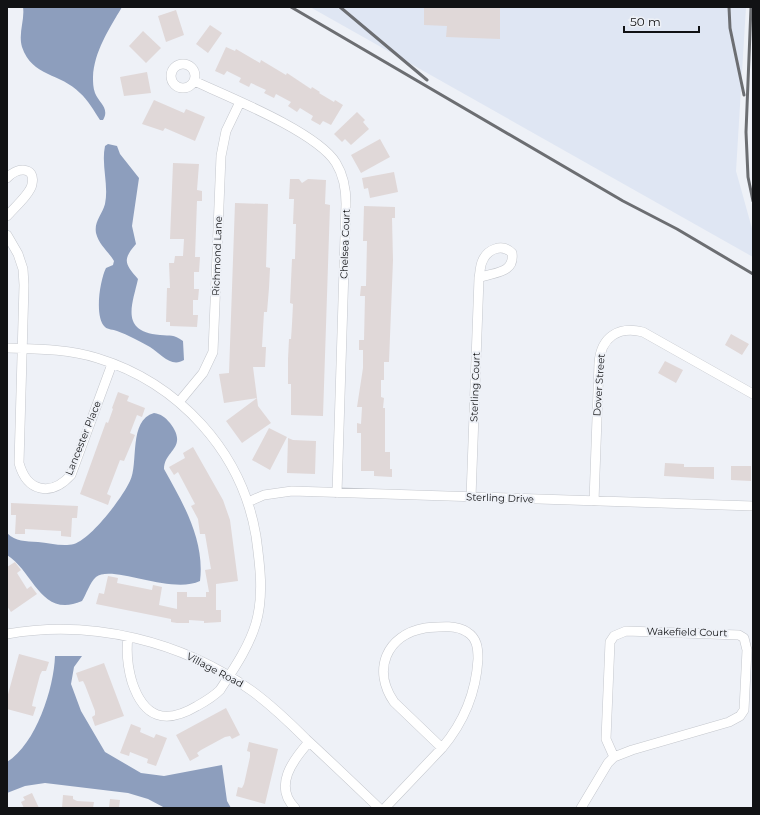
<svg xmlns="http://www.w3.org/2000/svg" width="760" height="815" font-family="Montserrat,sans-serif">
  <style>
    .built { fill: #dfe6f3 }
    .water { fill: #8d9ebd }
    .building { fill: #e0d8d8 }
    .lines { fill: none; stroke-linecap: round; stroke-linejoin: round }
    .minor-casing { stroke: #c4c7cd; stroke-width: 10 }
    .minor { stroke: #fff; stroke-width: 9 }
    .rail { stroke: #6c6e72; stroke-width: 3 }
    .labels { text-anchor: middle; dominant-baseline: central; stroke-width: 4; stroke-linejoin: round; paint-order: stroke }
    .street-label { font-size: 10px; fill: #111214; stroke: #eef1f7 }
  </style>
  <rect width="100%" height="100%" fill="#eef1f7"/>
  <path class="built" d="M310,7H746L736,171L753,232V257Z"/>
  <path class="water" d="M23,7H122C109,29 94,52 93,77C93,82 93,88 95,93C99,103 110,108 103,120H100C94,111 88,100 80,93C61,73 32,77 22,47C18,33 25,20 23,7Z
    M108,144L117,146L120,154L139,178L132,226L136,244C122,260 125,264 138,279C132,306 120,331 160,335C171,336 173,334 183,341L184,360C171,368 161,354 150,347C139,341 128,335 117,331C113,329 108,330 105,327C94,317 100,280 106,268L113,265L114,261C108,251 99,245 96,233C94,221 102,215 105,204C109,185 101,165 105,146Z
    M154,413C161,414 165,417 170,423C189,448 164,450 164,469C183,503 205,540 200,581C171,595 112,564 96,577C90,582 86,595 82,601C41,619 34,572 7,555V533C16,542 25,541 38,542C49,543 63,547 74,544C92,538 122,498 130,481C139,464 128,420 154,413Z
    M55,656H82L74,667L71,684L81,711L105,752L141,773L164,776L222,765L227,801L231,808H165L148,799L128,793L45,783L25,786L7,793V762C36,744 54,688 55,656Z"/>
  <path class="building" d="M424,7H500V39L446,37L447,26L424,25Z
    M176,10L184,35L166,42L158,16Z
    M210,25L222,33L208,53L196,44Z
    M143,31L161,48L146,63L129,46Z
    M226,47L235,51L236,49L260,63L261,60L286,75L287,73L311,89L312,87L320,92L319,93L334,102L335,100L343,105L331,125L323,121L320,125L311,120L313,116L300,108L297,112L288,106L291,102L276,94L274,98L264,93L266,90L251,83L249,87L239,82L241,78L227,71L224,75L215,71Z
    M147,72L151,93L124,96L120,77Z
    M154,100L184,113L186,109L205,117L195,141L165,128L163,131L142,124Z
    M357,112L365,120L363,122L369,129L351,145L345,139L342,142L334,134Z
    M380,139L390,157L361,173L351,155Z
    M173,163L199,164L197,190L202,191V201H197L195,257H200L199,272H194V289H199L198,300H193V315H198L197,327L170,326V322H166L167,288H170L169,263H174L175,256H183L184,239H170Z
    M394,172L398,192L370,198L368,188L364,189L362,178Z
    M290,179H299L302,183L308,179L326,180L325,204L330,205L323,416L291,415V384H288V359L289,339H291L292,324L293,304L290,303L292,259H295L296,224H293L294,199H289Z
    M235,203L268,204L266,267L270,268L269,288L267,312H264L262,347H266L265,367H253L257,398L224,403L219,374L229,373Z
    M364,206L395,207V218H392L393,260L389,362H384V380H381V397L384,398L383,408H385V452H390V469H392V477L374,476V471H361V433H357V423L361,424L362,407H357L363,368V350H359V340H364L365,296H360L361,286H366L367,241H363Z
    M731,334L749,344L742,355L725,345Z
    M665,361L683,370L676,383L658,373Z
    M118,392L129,396L127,401L145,408L142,417L137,415L130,433L135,435L124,461L120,460L107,494L111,496L108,505L80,494L106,422L108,423L113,409L112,408Z
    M257,398L258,406L271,423L242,443L226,421Z
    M269,428L287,437L270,470L252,460Z
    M288,438L293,440L316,441L315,474L287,473Z
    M193,447L223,500L230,520L238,581L216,584V610H221V622L204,623V621L189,620V623H177L171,622V619L96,604L99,593L104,594L108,576L118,578L117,583L152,590L153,585L162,587L159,605L177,609V592H187V597H206V592H209L205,570L211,569L205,534H200L198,519L191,506L195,504L178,472L174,475L169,467L185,458L183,453Z
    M665,463L684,464V467H714V479L664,476Z
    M731,466H751V481L731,480Z
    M11,503L78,506L77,518H72L71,537L61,536V531L25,529V534H15L16,515H11Z
    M15,562L21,570L17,573L27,589L31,586L37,594L11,612L7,606V567Z
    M19,654L49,662L46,671H42L40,675L33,701L32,706L36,707L33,716L7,709V698Z
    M104,663L124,716L95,726L92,717L95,715V711L85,685L83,681L79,682L76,673Z
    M226,708L240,735L232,739L230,736L225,737L201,750L197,753L199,756L190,761L176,735Z
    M131,724L141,728L140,732L154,738L156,734L167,738L156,766L147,763L148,759L130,752L129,756L120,753Z
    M249,742L278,749L265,804L236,796L238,787L242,788L244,784L250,757V752L247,751Z
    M32,793L39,808H24L21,802L25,800L23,797Z
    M63,795L73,796V799L77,801L94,802L93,808H62Z
    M110,799L120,800L119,808H109Z"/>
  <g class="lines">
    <defs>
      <path id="minor" d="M171 76a12 12 0 1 1 24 0a12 12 0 1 1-24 0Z
        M194,81C229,97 317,132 336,163C344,176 346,190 346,204L337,493
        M7,178C16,167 36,166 32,184C31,193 13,209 7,216
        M7,235L18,254L23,269L24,285L19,463C27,492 51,497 71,475L112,364
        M7,348C38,349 68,349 97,358C179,383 242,452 256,536C260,565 264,595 256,623C249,647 233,670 220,690C213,697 206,701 197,706C165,725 144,718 132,682C127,665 126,653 128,637
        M179,402L203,373L213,352L221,156L226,131L240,102
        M471,497L479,278C480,273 480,267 482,262C487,249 502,243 512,253C515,274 493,272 479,278
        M594,501L599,363C601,337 618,326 643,332L753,394
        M248,502L264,495L292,491L753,506
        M425,628C437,627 456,624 467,632C477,638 478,648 478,659C476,693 464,722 442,748L394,702C372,670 386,635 425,628Z
        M626,631L739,635L744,638L747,650L744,710L740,716L729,722L632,750L614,757L606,739L610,642L614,636Z
        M7,634C92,619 182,641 252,691C271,705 289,722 306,739C331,762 355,785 379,808
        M295,808C273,786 293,760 309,742
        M385,808L442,748
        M581,808L608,763L614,757"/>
    </defs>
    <use href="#minor" class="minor-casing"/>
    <use href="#minor" class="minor"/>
    <path class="rail" d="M291,7L623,201L677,229L753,274
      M340,7L427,80
      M729,7L730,28L744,95
      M751,7L746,132L748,177L753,201"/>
  </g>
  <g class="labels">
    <g class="street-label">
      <text transform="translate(345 244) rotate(-88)">Chelsea Court</text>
      <text transform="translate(217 256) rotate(-88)">Richmond Lane</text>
      <text transform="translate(599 385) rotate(-86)">Dover Street</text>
      <text transform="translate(475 387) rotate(-88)">Sterling Court</text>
      <text transform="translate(83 438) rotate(-68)">Lancester Place</text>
      <text transform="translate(500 498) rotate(2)">Sterling Drive</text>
      <text transform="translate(687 632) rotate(1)">Wakefield Court</text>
      <text transform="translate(215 670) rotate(28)">Village Road</text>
    </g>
  </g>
  <rect width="760" height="815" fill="none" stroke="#111214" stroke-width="16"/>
  <path d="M624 26v6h75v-6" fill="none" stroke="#111214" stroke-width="2"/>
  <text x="630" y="26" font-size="12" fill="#111214" stroke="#eef1f7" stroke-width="3" paint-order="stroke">50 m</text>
</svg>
